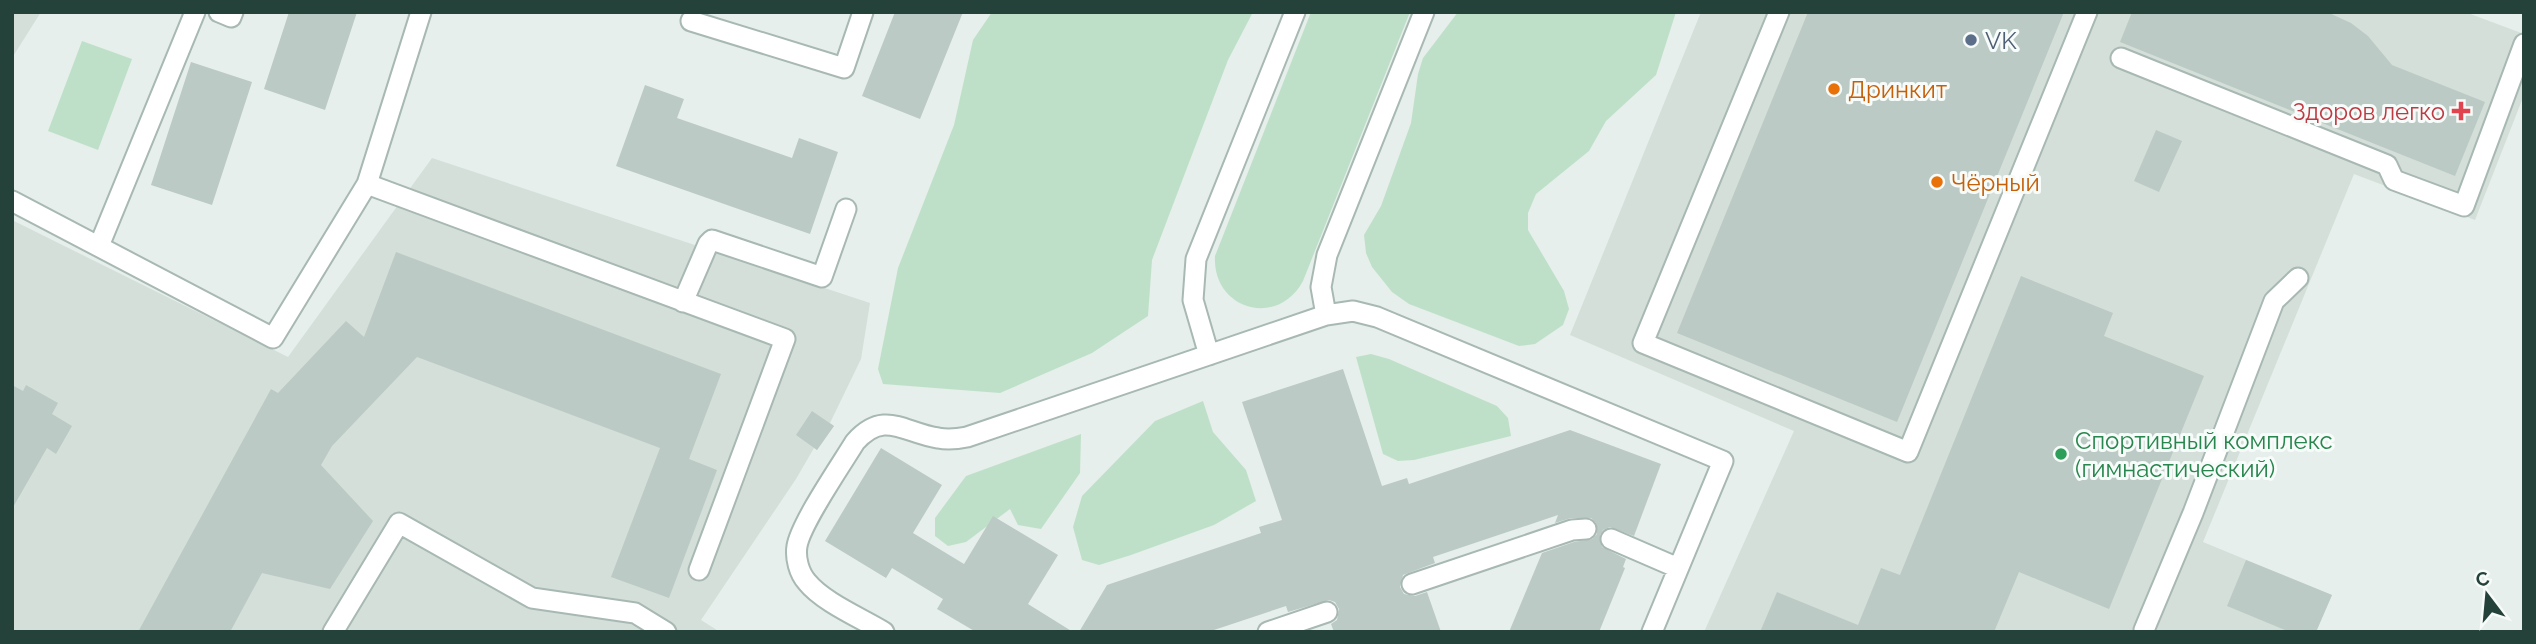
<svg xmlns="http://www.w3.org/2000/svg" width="2536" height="644" font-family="Raleway,sans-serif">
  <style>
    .built { fill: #d4dfda }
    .green { fill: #bfe0c8 }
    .building { fill: #bbcac4 }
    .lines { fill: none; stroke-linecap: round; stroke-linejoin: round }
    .lane-casing { stroke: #a8b8b2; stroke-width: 23 }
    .lane { stroke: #fff; stroke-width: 19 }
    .service-dot { fill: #5c6f8a; stroke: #f7fbf9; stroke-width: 2.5 }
    .food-dot { fill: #e8710a; stroke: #f7fbf9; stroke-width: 2.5 }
    .health-dot { fill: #e0444e; stroke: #f7fbf9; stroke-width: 2.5 }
    .leisure-dot { fill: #2e9e5b; stroke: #f7fbf9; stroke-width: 2.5 }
    .labels { text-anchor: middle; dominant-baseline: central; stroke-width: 6; stroke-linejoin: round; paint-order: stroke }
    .service-label { font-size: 24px; fill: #4e5e75; stroke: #f7fbf9; text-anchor: start }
    .food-label { font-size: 24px; fill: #c56008; stroke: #f7fbf9; text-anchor: start }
    .health-label { font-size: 24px; fill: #be3a42; stroke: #f7fbf9; text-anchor: end }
    .leisure-label { font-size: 24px; fill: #27864d; stroke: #f7fbf9; text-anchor: start }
  </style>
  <rect width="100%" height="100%" fill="#e6efeb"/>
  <path class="built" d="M12,12H41L12,58Z
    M1701,12H2465L2524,34V95L2475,220L2354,174L2203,542L2332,595L2316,632H1704L1794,431L1570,335Z
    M432,158L870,303L861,359L830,423L834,426L817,450L814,448L796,479L701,620L720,632H12V220L288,357Z"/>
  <path class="green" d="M992,12H1253L1228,60L1152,260L1148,316L1092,353L1000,393L883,384L878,369L898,268L954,125L973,40Z
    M1311,12H1410L1303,281C1277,329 1212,309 1215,256Z
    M1458,12H1676L1656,75L1606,121L1589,151L1536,194L1528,213V230L1564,291L1569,309L1563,325L1535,344L1519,346L1409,304L1392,292L1372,267L1366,253L1364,235L1381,206L1411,123L1418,74L1423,58Z
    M82,41L132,59L98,150L48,131Z
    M1371,354L1389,359L1497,406L1508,418L1511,436L1414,460L1398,461L1383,454L1356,357Z
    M1203,401L1213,432L1246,470L1256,501L1214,525L1131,555L1099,565L1082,560L1073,527L1082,496L1155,421Z
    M1081,434L1080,473L1041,529L1018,525L1010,509L966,542L948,546L935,536V518L966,476Z"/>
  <path class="building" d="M289,12H357L325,110L264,89Z
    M895,12H963L920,119L862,96Z
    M1808,12H2064L1897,422L1677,333Z
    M2132,12H2327L2351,23L2368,36L2392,65L2485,102L2455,176L2120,42Z
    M191,62L252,82L212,205L151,185Z
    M645,85L684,99L677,118L792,158L799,138L838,152L810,234L616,166Z
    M2156,130L2182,141L2159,192L2134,181Z
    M396,252L721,374L689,459L717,470L669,598L611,577L660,448L417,357L332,446L321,465L373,521L330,589L262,573L230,632H138L271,389L278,393L346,321L364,337Z
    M2021,276L2113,313L2104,336L2204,376L2109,609L2019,572L1994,632H1760L1777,592L1858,625L1881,568L1900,575Z
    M1343,369L1382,486L1407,478L1409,484L1570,430L1661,464L1634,536L1610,527L1603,530L1600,535L1602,547L1626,559L1623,567L1625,568L1599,632H1509L1542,553L1574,542L1592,539L1597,534L1596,523L1591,518H1571L1555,523L1558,515L1433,557L1435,563L1403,575L1400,587L1404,594L1415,596L1427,592L1441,632H1334L1331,624L1337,620L1339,609L1335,602L1329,600L1288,612L1286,606L1208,632H1079L1107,585L1261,533L1259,527L1282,520L1242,402Z
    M12,385L23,391L26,385L58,403L52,414L72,426L56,454L47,448L12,509Z
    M812,411L834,426L817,450L796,435Z
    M881,448L942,485L913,533L964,564L993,516L1058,555L1028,604L1073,632H976L937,609L943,599L892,568L886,578L825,541Z
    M2246,560L2332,595L2316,632H2290L2227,606Z"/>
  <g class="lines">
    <defs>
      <path id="lane" d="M219,12L231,17L233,12
        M421,12L367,184L785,339L699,570
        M1779,12L1643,343L1908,452L2087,12
        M691,21L844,68L863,12
        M2121,58L2387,165L2394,180L2464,206L2524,44
        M12,201L273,338L367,184
        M99,246L195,12
        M683,302L708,244L712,240L822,277L846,209
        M1326,315L1321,287L1327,255L1424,12
        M1209,355L1193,300L1196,259L1295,12
        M1611,539L1678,568
        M1412,584L1572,530L1586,529
        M2144,630L2193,513L2274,301L2298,278
        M333,632L399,523L532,598L635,613L666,632
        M884,632C861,618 823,602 807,582C799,573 795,558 797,546C801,523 841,465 855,442C884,409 904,433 938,438C948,440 957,439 967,437L1326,315L1353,311L1377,317L1723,461L1652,632
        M1268,632L1327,612"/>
    </defs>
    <use href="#lane" class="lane-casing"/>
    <use href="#lane" class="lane"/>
  </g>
  <circle class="service-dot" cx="1971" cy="40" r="7"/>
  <g class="food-dot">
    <circle cx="1834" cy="89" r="7"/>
    <circle cx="1937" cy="182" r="7"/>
  </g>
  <path class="health-dot" d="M2457.5 100.5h7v7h7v7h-7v7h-7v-7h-7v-7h7z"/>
  <circle class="leisure-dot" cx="2061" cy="454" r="7"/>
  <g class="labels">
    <g class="service-label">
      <text x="1985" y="40">VK</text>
    </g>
    <g class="food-label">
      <text x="1848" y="89">Дринкит</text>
      <text x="1951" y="182">Чёрный</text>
    </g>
    <g class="health-label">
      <text x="2445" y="111">Здоров легко</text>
    </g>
    <g class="leisure-label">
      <text x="2075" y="440">Спортивный комплекс<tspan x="2075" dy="28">(гимнастический)</tspan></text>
    </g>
  </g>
  <rect width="2536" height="644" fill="none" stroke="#24423a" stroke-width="28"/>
  <g transform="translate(2487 595) rotate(344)" stroke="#f7fbf9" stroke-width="5" paint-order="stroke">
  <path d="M0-5L12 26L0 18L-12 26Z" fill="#24423a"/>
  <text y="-10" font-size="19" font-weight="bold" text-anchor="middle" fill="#24423a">С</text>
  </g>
</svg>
